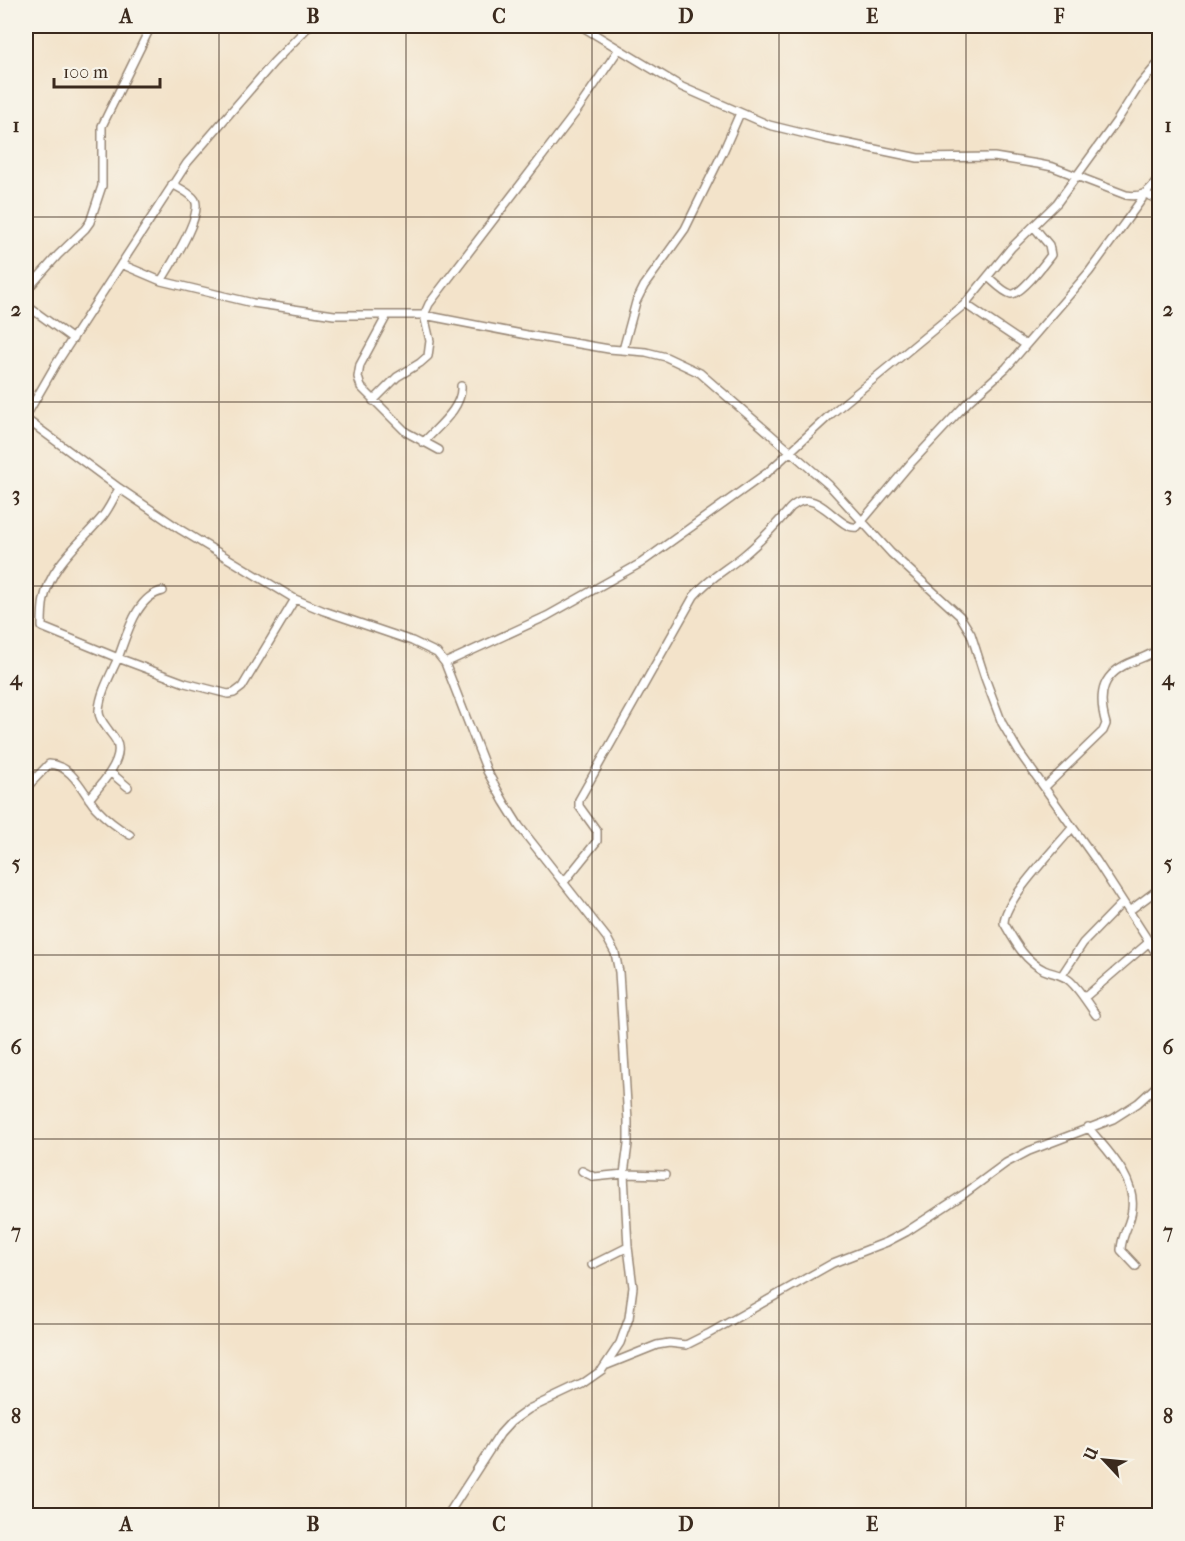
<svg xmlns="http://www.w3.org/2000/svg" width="1185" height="1541" font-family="'IM FELL French Canon',serif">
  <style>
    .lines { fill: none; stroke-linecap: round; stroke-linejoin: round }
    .street-casing { stroke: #978674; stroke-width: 10 }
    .street { stroke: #fff; stroke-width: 7 }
    .grid { fill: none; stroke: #3b2a1e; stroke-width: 1.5; stroke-opacity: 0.55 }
    .neatline { fill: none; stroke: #3b2a1e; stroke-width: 2 }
    .grid-label { font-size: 20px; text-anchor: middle; font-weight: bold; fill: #3b2a1e }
  </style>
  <rect width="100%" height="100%" fill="#f7f3e8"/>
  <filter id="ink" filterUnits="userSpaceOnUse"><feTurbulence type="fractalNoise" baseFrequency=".0167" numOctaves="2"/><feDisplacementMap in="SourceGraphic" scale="12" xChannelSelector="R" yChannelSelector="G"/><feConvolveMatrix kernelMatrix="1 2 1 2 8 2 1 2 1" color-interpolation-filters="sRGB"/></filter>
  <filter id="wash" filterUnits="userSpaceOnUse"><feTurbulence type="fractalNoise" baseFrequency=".008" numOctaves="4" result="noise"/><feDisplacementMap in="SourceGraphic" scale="24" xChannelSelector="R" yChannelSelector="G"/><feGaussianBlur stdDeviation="1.35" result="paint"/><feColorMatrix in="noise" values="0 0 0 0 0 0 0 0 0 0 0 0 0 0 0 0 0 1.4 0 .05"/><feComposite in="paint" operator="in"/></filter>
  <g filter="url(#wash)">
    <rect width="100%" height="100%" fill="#f3e3ca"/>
  </g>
  <g filter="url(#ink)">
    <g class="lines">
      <defs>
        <path id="street" d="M581,26L619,49
          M1145,194L1160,200
          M121,264L161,281L253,303L334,315H424L527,335L609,349L646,352L666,357L700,373L829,485L891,553L960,616L971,634L985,678L1002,723L1019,752L1096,860L1160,959
          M988,277C994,282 1003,292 1011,294C1020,296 1045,263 1051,255L1049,245L1034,227
          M161,281C170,266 203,216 195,200C191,193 179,188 172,184
          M26,291L58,255L85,229L90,222L102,186V126L151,26
          M965,304L1026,345L1089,272L1142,199L1143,194
          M26,305L73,339
          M386,317L360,365L358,377L361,387L406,432L439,450
          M623,350L636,302L644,286L685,229L723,152L740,113
          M373,401L397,377L420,363L428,356L430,341L424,315L429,304L576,112L619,49L682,87L769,125L826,139L918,158L994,157L1038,164L1053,167L1126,195C1146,198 1147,191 1160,178
          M26,416L56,364L187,163L273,63L309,26
          M26,419L119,488L181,530L295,599L324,611L412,641L437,653L445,663L487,771L504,802L519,826L607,938L615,953L619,972L628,1121V1144L624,1174L628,1247L633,1287L629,1318L620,1343L602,1370L582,1384L529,1409L511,1422L500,1434L447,1516
          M423,443C437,427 463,408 461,386
          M163,591C136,596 127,635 118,658L185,683L228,694L234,693L242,687L295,599
          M445,663L547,616L641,563L768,472L831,414L965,304L1011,248L1057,203L1118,119L1139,86L1160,61
          M110,772L128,787
          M1045,787L1103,731L1106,724C1097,693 1102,673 1134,661C1144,657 1151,655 1160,648
          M26,788L49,764C73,765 83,793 96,808C106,819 118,828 130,835
          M89,799C99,787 121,763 118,747C118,741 112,735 109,731C105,725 98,718 99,710C100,693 111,674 118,658L42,627C42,618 42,608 44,599C51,564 82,542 103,516C110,507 114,498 119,488
          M1072,828C1056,848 1004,900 1004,923C1015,942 1024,960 1044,970C1053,974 1062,974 1070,981C1080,990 1088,1004 1096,1015
          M564,882L597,841V831L579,806V800L694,596C710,577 726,570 744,555C760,542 773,528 787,512C792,505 801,499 810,501C827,504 843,530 857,527L910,464L968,402L1006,368L1026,345
          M1129,911L1160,888
          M1062,975L1083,943L1123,902
          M1084,998L1148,943
          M1088,1127C1106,1150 1136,1177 1132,1209C1131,1224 1121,1235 1121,1250L1136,1266
          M582,1171L594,1177L624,1174L665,1175
          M592,1265L628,1247
          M607,1365L657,1345L669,1343L686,1345L708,1334L833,1263L887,1242L906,1232L964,1194L1006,1163L1029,1151L1113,1119L1138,1103L1160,1083"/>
      </defs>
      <use href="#street" class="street-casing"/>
      <use href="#street" class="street"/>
    </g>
  </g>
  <path class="grid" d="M219,26V1516M406,26V1516M592,26V1516M779,26V1516M966,26V1516M26,217H1160M26,402H1160M26,586H1160M26,770H1160M26,955H1160M26,1139H1160M26,1324H1160"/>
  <rect width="1185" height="1541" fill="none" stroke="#f7f3e8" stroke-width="66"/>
  <g transform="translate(1104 1460) rotate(296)" stroke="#f7f3e8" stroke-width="4.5" paint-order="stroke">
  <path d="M0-4.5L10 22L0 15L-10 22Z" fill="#3b2a1e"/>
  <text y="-9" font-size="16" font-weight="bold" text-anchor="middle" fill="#3b2a1e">U</text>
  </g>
  <path d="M54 78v9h106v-9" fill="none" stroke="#3b2a1e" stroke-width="3"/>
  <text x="63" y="78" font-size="18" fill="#3b2a1e" stroke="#f7f3e8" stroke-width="4.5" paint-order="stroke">100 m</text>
  <rect x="33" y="33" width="1119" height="1475" class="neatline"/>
  <g class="grid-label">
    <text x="126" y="23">A</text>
    <text x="313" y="23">B</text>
    <text x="499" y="23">C</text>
    <text x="686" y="23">D</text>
    <text x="872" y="23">E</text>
    <text x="1059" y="23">F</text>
    <text x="16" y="132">1</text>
    <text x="1168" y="132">1</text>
    <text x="16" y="316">2</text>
    <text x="1168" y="316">2</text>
    <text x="16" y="501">3</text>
    <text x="1168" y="501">3</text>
    <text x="16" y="685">4</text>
    <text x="1168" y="685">4</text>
    <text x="16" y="870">5</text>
    <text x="1168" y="870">5</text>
    <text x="16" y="1054">6</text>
    <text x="1168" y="1054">6</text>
    <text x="16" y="1238">7</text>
    <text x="1168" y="1238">7</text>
    <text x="16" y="1423">8</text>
    <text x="1168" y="1423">8</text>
    <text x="126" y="1531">A</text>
    <text x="313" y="1531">B</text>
    <text x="499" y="1531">C</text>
    <text x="686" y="1531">D</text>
    <text x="872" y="1531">E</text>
    <text x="1059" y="1531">F</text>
  </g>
</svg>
